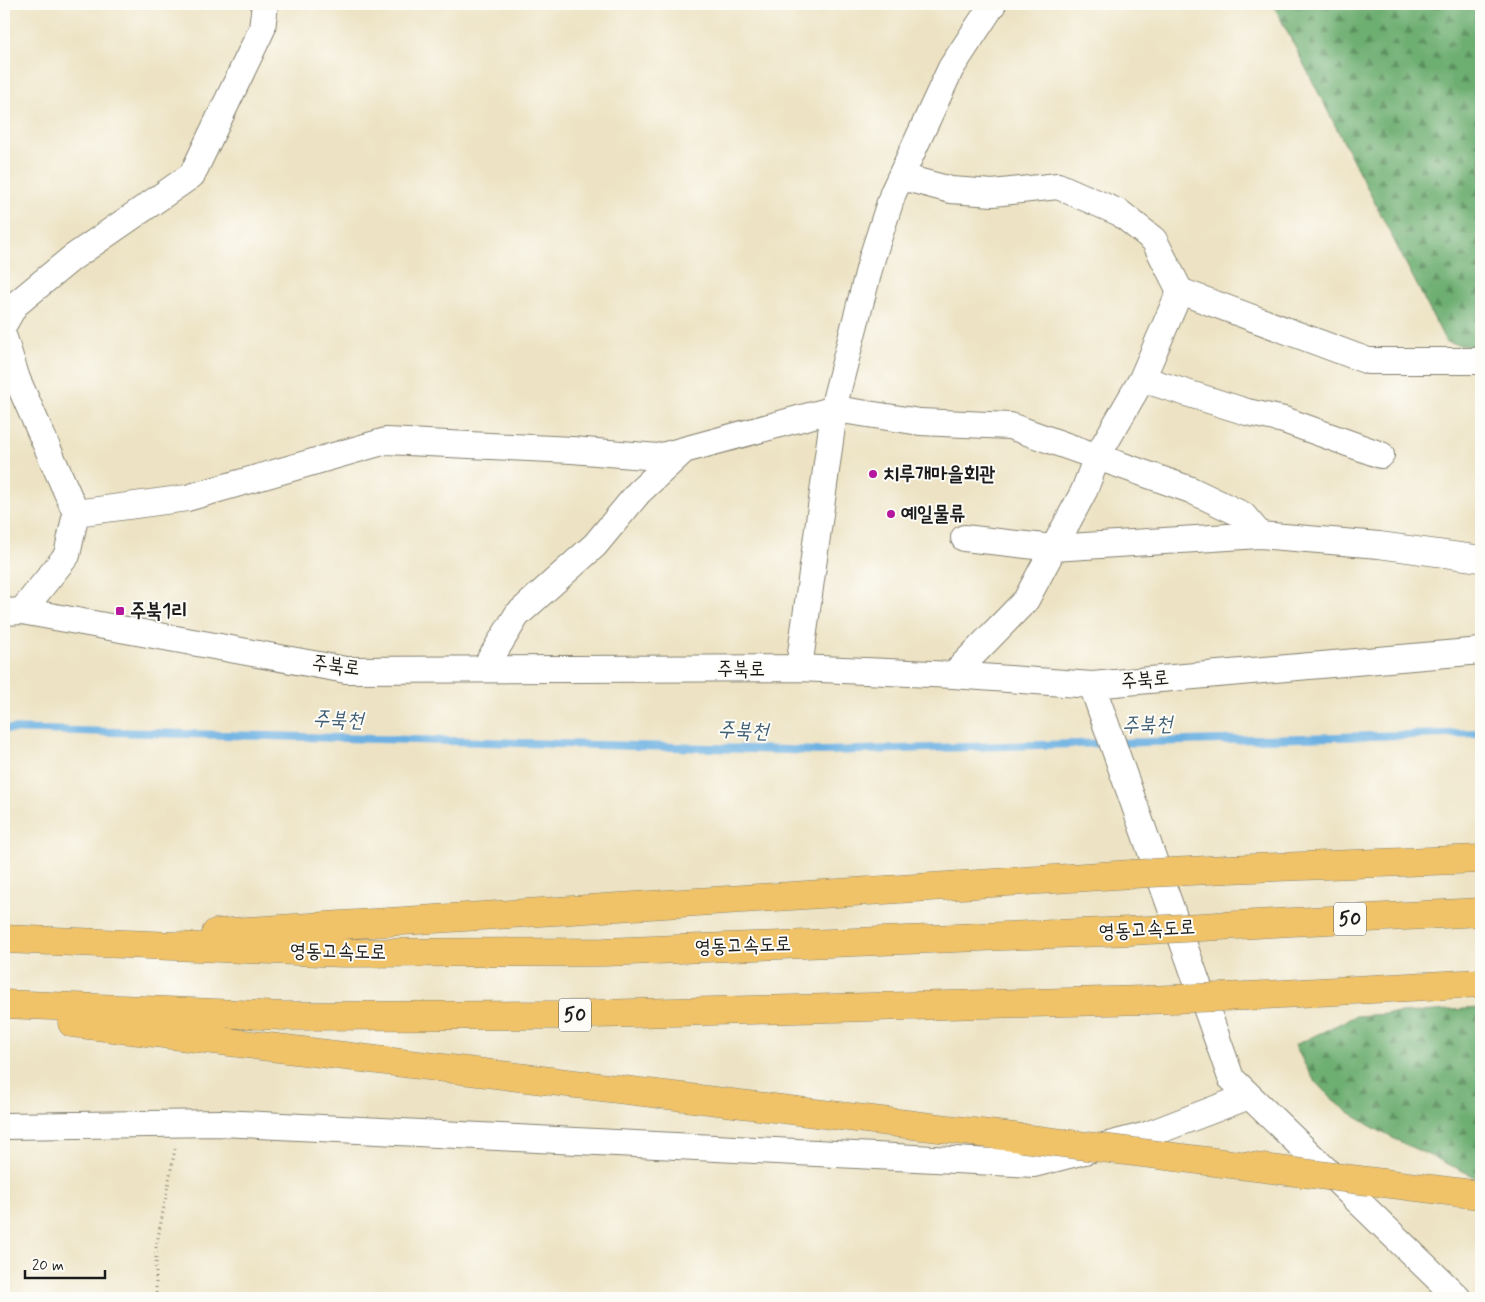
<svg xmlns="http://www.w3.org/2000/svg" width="1485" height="1302" font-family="Mynerve,'Poor Story',sans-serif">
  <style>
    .forest { fill: url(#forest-firs); stroke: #446546 }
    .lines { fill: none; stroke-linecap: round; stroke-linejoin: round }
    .stream { stroke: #6cb1e2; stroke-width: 8 }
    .minor-casing { stroke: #848070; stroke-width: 28 }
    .highway-casing { stroke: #848070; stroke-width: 29 }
    .path { stroke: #848070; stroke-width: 3; stroke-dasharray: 1 4; stroke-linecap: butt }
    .minor { stroke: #fff; stroke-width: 26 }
    .highway { stroke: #f1c369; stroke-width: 28 }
    .highway-bridge-casing { stroke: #848070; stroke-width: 29; stroke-linecap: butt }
    .highway-bridge { stroke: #f1c369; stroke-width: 28 }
    .poi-dot { fill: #b5179e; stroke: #fdfcf7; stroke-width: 2 }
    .labels { text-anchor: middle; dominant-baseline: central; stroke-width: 4; stroke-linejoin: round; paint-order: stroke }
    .shield { fill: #fdfcf7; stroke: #605f5e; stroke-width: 1 }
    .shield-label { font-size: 19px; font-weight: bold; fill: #1c1c1c }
    .poi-label { font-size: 20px; font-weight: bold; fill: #1c1c1c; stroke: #fdfcf7; text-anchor: start }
    .street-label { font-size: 20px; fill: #1c1c1c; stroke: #fdfcf7 }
    .water-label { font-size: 21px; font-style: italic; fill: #405f75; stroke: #fdfcf7 }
  </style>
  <defs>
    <pattern id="forest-firs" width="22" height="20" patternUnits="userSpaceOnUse" patternTransform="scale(1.25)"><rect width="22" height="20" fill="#6dae71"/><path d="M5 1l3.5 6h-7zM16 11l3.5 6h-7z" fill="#598d5c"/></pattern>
  </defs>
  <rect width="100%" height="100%" fill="#fdfcf7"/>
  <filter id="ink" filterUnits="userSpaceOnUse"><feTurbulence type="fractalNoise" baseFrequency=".02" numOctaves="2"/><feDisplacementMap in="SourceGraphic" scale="10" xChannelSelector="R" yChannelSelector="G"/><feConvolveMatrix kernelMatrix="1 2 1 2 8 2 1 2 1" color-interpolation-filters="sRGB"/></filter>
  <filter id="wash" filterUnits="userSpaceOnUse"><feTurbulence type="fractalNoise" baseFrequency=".0096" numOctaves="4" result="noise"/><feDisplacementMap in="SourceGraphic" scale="20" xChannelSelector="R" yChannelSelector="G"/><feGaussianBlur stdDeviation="1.12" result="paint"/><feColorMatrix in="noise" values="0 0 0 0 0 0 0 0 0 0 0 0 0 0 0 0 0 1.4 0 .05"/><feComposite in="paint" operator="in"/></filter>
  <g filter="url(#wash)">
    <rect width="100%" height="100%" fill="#ede3c4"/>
    <path class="forest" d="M1273,4H1481V349L1446,342Z
      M1481,1008V1180C1428,1152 1354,1129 1315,1081C1307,1071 1301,1056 1295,1045L1356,1016Z"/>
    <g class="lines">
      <path class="stream" d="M4,729L824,751L1481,733"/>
    </g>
  </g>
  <g filter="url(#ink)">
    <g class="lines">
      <defs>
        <path id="minor" d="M902,177L951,190L993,193L1058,186L1120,213L1154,240L1180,291L1142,379L1097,457L1084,491L1026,600L953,675
          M1180,291L1368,361H1478L1481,359
          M4,324L15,305L72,258L192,175L262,29L265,4
          M4,338L17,379L76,513L67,555L22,611
          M1142,379L1247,412L1284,420L1381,455
          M76,513L187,498L386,441L572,450L658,457L835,409L920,422L1010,426L1191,490L1243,515L1260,535L1379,545L1481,559
          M964,538L1053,548L1260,535
          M4,612L22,611L346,670L799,668L953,675L1092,685L1481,651
          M799,668L836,397L872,258L893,193L951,68L993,4
          M484,669L517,615L595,545L639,492L683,451
          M1092,685L1231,1078L1458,1298
          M4,1126L221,1123L1034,1164L1147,1135L1249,1096"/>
        <path id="highway" d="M1227,869L1481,859
          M1219,926L1481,912
          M216,933L1132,874
          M4,939L344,953L604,952L1130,931
          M1247,996L1481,983
          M4,1004L284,1016L558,1015L1146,1000
          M72,1023L1022,1138"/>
      </defs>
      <use href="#minor" class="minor-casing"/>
      <use href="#highway" class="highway-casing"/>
      <path class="path" d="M156,1298V1248L175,1149"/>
      <use href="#minor" class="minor"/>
      <use href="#highway" class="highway"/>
      <defs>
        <path id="highway-bridge" d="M1132,874L1227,869
          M1130,931L1219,926
          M1146,1000L1247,996
          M1022,1138L1480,1195"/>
      </defs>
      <use href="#highway-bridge" class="highway-bridge-casing"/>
      <use href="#highway-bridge" class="highway-bridge"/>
    </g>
  </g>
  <g class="poi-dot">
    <circle cx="873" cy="474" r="5"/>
    <circle cx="891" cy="514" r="5"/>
    <rect x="115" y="606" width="10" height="10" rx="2.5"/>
  </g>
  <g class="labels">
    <g class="shield">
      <rect x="1334" y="902.5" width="32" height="33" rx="4"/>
      <rect x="559" y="998.5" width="32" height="33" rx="4"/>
    </g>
    <g class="shield-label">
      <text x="1350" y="919">50</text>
      <text x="575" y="1015">50</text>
    </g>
    <g class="poi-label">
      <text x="883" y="474">치루개마을회관</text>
      <text x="901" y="514">예일물류</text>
      <text x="130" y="611">주북1리</text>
    </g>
    <g class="street-label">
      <text transform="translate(336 666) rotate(7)">주북로</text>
      <text x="741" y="669">주북로</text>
      <text transform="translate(1145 680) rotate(-5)">주북로</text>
      <text transform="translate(1147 930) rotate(-3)">영동고속도로</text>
      <text transform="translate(743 946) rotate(-2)">영동고속도로</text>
      <text transform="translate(338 952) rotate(1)">영동고속도로</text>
    </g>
    <g class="water-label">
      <text transform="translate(338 720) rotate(2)">주북천</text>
      <text transform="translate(1147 725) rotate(-2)">주북천</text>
      <text transform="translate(743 731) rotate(2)">주북천</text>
    </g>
  </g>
  <rect width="1485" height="1302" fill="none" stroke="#fdfcf7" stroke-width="20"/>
  <path d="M25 1270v8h80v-8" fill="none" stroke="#1c1c1c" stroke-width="2.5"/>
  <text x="32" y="1270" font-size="15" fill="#1c1c1c" stroke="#fdfcf7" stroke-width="4" paint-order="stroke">20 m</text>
</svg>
